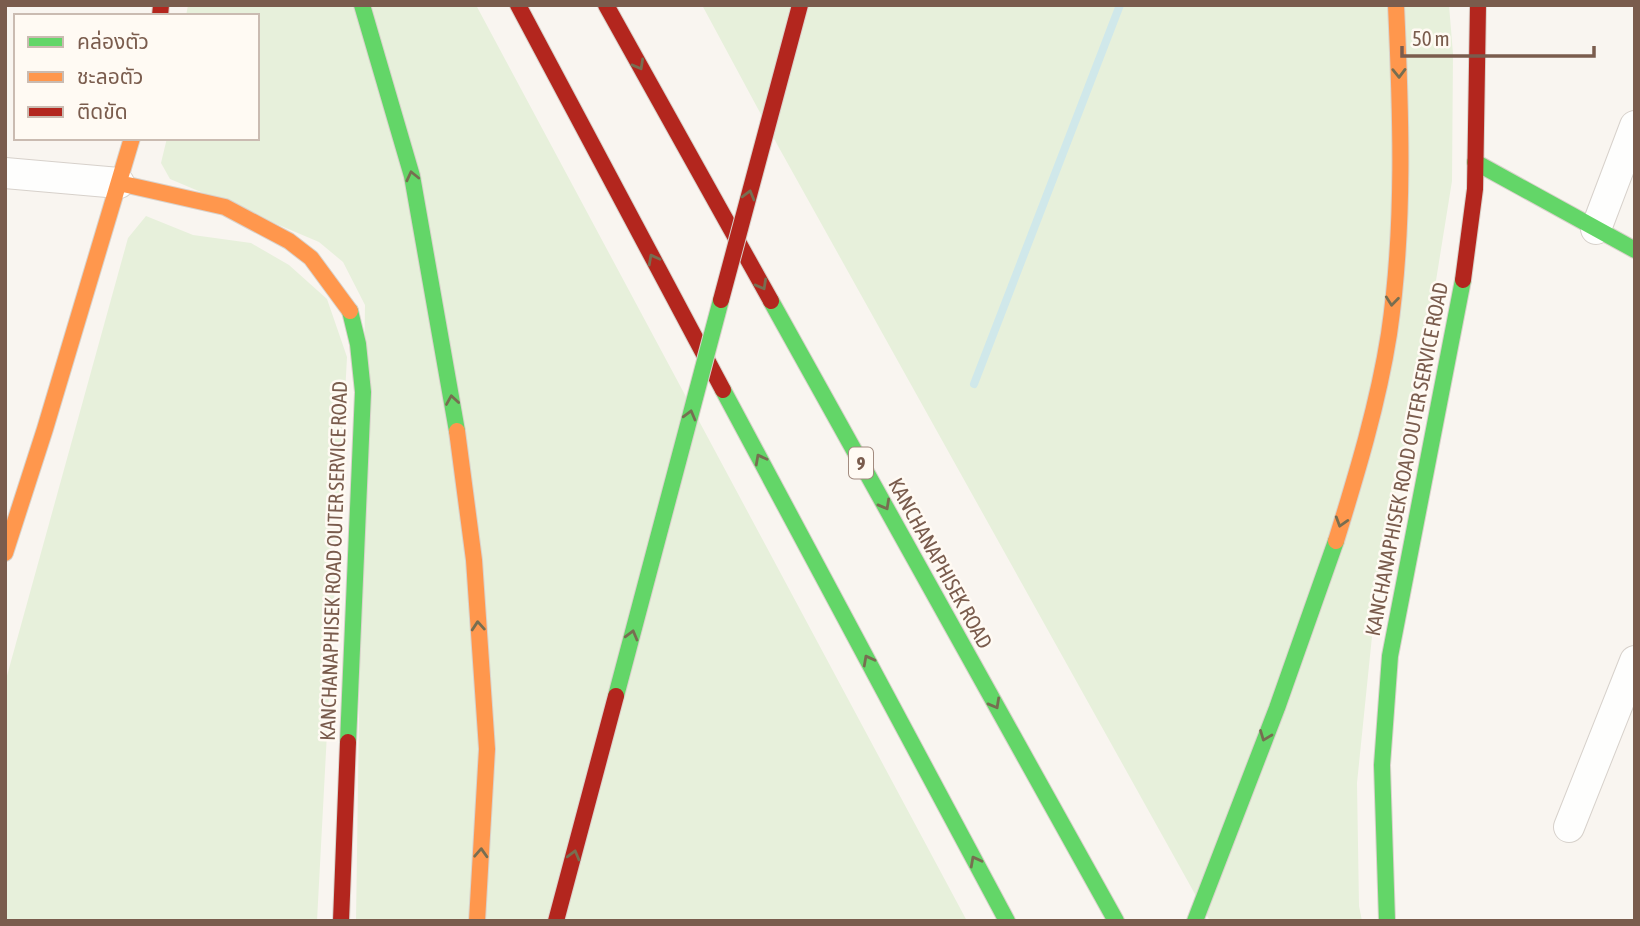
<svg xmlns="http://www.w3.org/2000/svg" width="1640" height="926" font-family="'Asap Condensed','Noto Sans Thai',sans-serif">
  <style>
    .green { fill: #e7f0db }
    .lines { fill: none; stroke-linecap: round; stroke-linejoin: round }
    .stream { stroke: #d0e8ea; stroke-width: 8 }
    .street-casing { stroke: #d7d1cb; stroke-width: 32 }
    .fast-casing { stroke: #d9d2cb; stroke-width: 18 }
    .slow-casing { stroke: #d9d2cb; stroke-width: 18 }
    .jam-casing { stroke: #d9d2cb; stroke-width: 18 }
    .street { stroke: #fefefd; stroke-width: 30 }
    .fast { stroke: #63d668; stroke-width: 16 }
    .slow { stroke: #ff974d; stroke-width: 16 }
    .jam { stroke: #b3261e; stroke-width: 16 }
    .fast-bridge-casing { stroke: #dad1cc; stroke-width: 18; stroke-linecap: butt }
    .jam-bridge-casing { stroke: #dad1cc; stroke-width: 18; stroke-linecap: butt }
    .fast-bridge { stroke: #63d668; stroke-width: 16 }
    .jam-bridge { stroke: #b3261e; stroke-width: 16 }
    .oneway { stroke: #776e51 }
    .labels { text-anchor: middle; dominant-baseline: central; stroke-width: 5; stroke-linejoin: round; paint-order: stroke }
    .shield { fill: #fffaf3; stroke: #a28b7f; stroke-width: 2 }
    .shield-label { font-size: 19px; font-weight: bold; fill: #7a5c4d }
    .street-label { font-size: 21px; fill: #7a5c4d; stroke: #fffaf3 }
  </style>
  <rect width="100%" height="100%" fill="#f9f5f0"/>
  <path class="green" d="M188,5H476L967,921H356L365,305L343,262L319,242L170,179L161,163L167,138H257V16H186Z
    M702,5H1449L1453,54L1452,181L1420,380L1379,568L1357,783L1359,906L1362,921H1210L778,146Z
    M146,216L193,235L251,243L289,265L327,299L347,357L317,921H5V683L128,238Z"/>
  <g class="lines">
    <path class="stream" d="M974,384L1120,5"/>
    <defs>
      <path id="street" d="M5,173L119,183
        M1596,229L1635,126
        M1569,827L1635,661"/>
      <path id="fast" d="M362,5L412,176L457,431
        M1475,162L1635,250
        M771,301L1116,921
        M723,390L1007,921
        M348,742L363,392L358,344L350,311
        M1195,921L1277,708L1336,541
        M1387,921L1382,765L1390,656L1463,280"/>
      <path id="slow" d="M119,183L225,207L289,241L311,258L350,311
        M457,431L474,560L487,749L477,921
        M1336,541C1357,473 1378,404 1389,334C1405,226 1401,114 1396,5
        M5,553L45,429L132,138"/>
      <path id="jam" d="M518,5L723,390
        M606,5L771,301
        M160,16L161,5
        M1463,280L1475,189L1478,5
        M341,921L348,742"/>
    </defs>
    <use href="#street" class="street-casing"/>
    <use href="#fast" class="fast-casing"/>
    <use href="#slow" class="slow-casing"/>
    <use href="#jam" class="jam-casing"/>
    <use href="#street" class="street"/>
    <use href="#fast" class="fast"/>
    <use href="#slow" class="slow"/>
    <use href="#jam" class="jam"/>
    <defs>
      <path id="fast-bridge" d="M616,696L721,300"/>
      <path id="jam-bridge" d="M721,300L800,5
        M556,921L616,696"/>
    </defs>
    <use href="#fast-bridge" class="fast-bridge-casing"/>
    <use href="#jam-bridge" class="jam-bridge-casing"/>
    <use href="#fast-bridge" class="fast-bridge"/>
    <use href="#jam-bridge" class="jam-bridge"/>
  </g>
  <defs><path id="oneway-chevron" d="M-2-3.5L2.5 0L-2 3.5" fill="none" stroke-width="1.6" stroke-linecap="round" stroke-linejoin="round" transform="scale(1.75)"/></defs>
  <g class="oneway">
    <use href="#oneway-chevron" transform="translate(639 65) rotate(61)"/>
    <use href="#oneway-chevron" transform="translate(1399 73) rotate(89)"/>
    <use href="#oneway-chevron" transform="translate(412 176) rotate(-103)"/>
    <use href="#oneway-chevron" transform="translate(749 195) rotate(-75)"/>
    <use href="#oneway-chevron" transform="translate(653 259) rotate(-118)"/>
    <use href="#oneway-chevron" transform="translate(762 285) rotate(61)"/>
    <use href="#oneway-chevron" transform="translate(1392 301) rotate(96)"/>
    <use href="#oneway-chevron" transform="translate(452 400) rotate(-99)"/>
    <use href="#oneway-chevron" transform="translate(690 415) rotate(-75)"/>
    <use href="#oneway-chevron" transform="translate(760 459) rotate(-118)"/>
    <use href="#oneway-chevron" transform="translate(885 505) rotate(61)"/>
    <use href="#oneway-chevron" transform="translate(1341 522) rotate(107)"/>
    <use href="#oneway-chevron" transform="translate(478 626) rotate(-94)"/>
    <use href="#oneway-chevron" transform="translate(632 635) rotate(-75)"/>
    <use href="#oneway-chevron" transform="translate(868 660) rotate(-118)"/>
    <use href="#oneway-chevron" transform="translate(995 704) rotate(61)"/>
    <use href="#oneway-chevron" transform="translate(1265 736) rotate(111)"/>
    <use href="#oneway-chevron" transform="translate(481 853) rotate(-87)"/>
    <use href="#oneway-chevron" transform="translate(574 855) rotate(-75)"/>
    <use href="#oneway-chevron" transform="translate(975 861) rotate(-118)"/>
  </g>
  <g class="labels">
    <rect class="shield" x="849" y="447.5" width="24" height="31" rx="5"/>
    <g class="shield-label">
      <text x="861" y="463">9</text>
    </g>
    <g class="street-label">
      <text transform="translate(1406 459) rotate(-79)">KANCHANAPHISEK ROAD OUTER SERVICE ROAD</text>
      <text transform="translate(333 561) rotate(-88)">KANCHANAPHISEK ROAD OUTER SERVICE ROAD</text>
      <text transform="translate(941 563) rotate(61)">KANCHANAPHISEK ROAD</text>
    </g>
  </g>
  <rect width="1640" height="926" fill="none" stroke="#7a5c4d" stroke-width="14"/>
  <rect x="14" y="14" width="245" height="126" fill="#fffaf3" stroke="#cabbb1" stroke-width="2"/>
  <rect x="28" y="37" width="35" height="10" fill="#63d668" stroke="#cabbb1" stroke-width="2"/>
  <text x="77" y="49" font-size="21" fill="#7a5c4d">คล่องตัว</text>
  <rect x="28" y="72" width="35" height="10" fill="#ff974d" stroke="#cabbb1" stroke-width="2"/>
  <text x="77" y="84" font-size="21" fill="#7a5c4d">ชะลอตัว</text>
  <rect x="28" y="107" width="35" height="10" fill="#b3261e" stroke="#cabbb1" stroke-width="2"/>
  <text x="77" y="119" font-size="21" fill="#7a5c4d">ติดขัด</text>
  <path d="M1402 46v10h192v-10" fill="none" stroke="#7a5c4d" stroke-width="3.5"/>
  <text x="1412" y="46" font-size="21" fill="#7a5c4d" stroke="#fffaf3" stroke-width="5" paint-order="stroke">50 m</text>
</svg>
